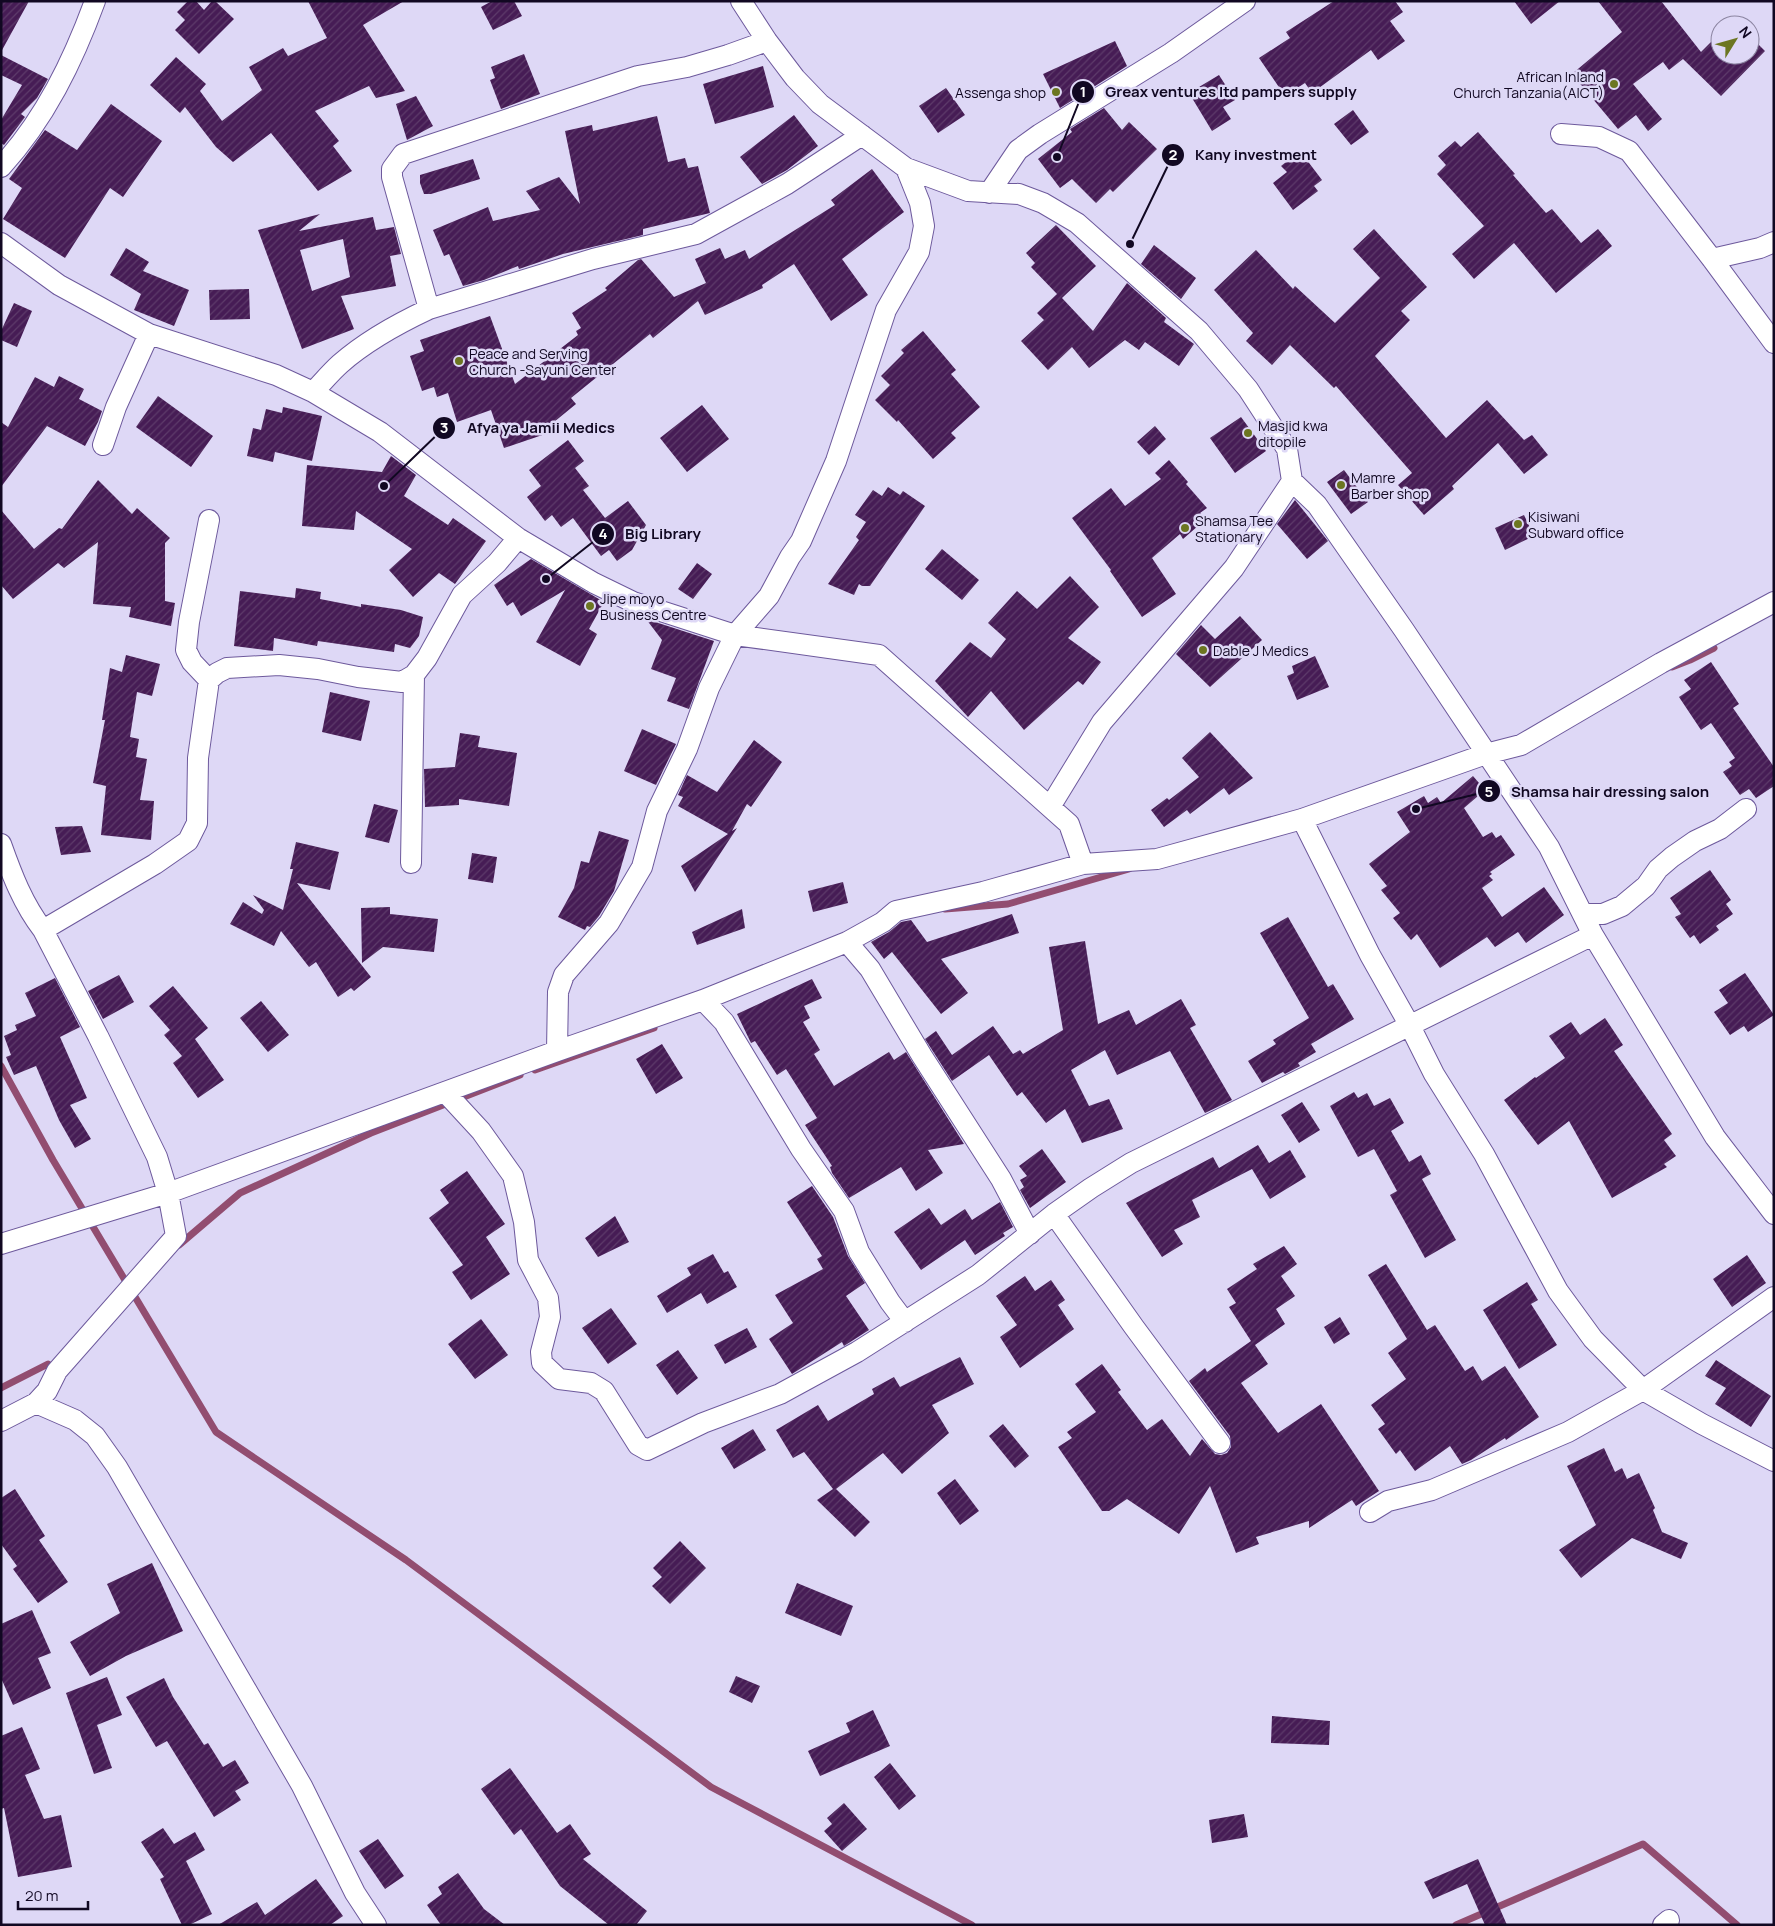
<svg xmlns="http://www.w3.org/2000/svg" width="1775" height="1926" font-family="Manrope,sans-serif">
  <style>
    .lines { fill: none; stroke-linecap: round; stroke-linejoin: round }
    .stream { stroke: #924d70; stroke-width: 7 }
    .building { fill: url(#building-hatch); fill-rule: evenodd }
    .minor-casing { stroke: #6d599c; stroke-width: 22 }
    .minor { stroke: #fff; stroke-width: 20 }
    .poi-dot { fill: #6c7621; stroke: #ded8f6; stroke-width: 2 }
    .labels { text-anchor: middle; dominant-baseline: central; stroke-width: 5; stroke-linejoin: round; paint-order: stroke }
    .poi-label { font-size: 14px; fill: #110822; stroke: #ded8f6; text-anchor: start }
    .leader { fill: none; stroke: #110822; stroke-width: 2 }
    .callout-dot { fill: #110822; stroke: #ded8f6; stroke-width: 2 }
    .mark-label { font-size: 15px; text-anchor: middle; font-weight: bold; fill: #fff }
    .callout-label { font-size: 15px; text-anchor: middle; font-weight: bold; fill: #110822; stroke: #ded8f6; stroke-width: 5; stroke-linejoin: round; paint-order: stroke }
  </style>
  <defs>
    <pattern id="building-hatch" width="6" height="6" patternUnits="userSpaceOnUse" patternTransform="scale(1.25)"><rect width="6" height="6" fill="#461c55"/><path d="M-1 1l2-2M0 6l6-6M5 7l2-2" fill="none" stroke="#5d3b6a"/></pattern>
  </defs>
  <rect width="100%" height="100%" fill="#ded8f6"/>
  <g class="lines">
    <path class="stream" d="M1672,667L1690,660L1714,648
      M945,909L1008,904L1129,869
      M1,1066L53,1160L216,1432L406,1560L711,1787L972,1925
      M535,1070L654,1028
      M179,1245L240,1193L371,1133L520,1075
      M1,1388L48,1364L56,1370
      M1456,1925L1643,1844L1737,1925"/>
  </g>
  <path class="building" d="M1,1H29L1,52Z
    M188,1H196L204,10L212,1H215L234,19L199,54L175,30L185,20L177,12Z
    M308,1H404L363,25L405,91L376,98L369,86L315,111L339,141L333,146L352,171L318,191L271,133L233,162L216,147L185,107L180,113L150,85L176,57L206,84L200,91L222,121L262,90L249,67L283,48L288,56L327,38Z
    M492,1H514L522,16L493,30L481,7Z
    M1334,1H1395L1403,12L1390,21L1405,41L1378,60L1371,50L1312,93L1305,83L1285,96L1259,58L1290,38L1286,32Z
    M1514,1H1560L1531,24Z
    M1598,1H1661L1701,52L1720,33V55H1750V36L1765,51L1721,96L1683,59L1669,70L1663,62L1633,84L1662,119L1648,131L1636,115L1618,129L1572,74L1622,32Z
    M1115,41L1127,66L1060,108L1043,74Z
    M524,54L540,94L501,109L490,80L495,78L491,67Z
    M1,55L48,79L37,98L21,114L25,117L4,145L1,143V120L22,85L1,75Z
    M763,66L774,107L715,124L703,84Z
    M1219,75L1235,100L1223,107L1231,119L1212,131L1189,93Z
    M946,88L965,115L938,133L919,106Z
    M416,96L433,126L407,140L396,104Z
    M111,104L162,141L123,197L110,188L65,258L3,219L22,188L9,179L45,130L77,150Z
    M1104,108L1122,130L1129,122L1157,149L1113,192L1110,189L1096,203L1072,179L1060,188L1038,159L1072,132L1070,129Z
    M1353,110L1369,132L1351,145L1334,124Z
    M794,115L818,146L787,170L762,184L740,157Z
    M657,116L668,162L685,158L688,168L698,166L710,213L643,229V235L563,254L519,269L518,266L484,280L463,286L449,254L444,256L433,230L488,207L493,221L540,210L526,191L559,177L580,204L565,131L592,125L593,131Z
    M1478,132L1515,174L1513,175L1546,213L1552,209L1581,243L1598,229L1612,246L1556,293L1514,243L1474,279L1452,254L1484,226L1437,174L1446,165L1438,156L1455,141L1461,147Z
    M1300,151L1322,180L1314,186L1318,191L1293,210L1273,183L1287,172L1281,166Z
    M473,159L480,179L431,194H424L420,183V175Z
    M872,169L904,212L842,259L868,295L831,321L794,264L762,285L763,288L705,315L698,301L653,338L650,334L571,398L576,404L554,422L560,429L504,448L491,410L457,422L448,393L437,397L434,387L422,391L410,356L424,351L420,340L490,316L515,384L578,335L576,331L581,328L572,313L607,290L605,288L638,260L641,259L674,297L706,283L695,259L720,248L725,259L745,250L749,259L835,205L831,200Z
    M320,214L299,231L373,217L376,230L394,227L401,254L390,256L396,286L341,296L354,329L302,349L258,230ZM343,239L350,277L312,291L300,250Z
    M1056,225L1096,266L1062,298L1093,331L1127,283L1166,318L1164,322L1194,344L1179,366L1145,342L1139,350L1125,340L1089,368L1072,347L1048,370L1021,341L1044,320L1037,313L1057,294L1031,267L1035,263L1026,253Z
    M1374,229L1427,287L1401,311L1410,320L1375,356L1446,438L1487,400L1524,440L1532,435L1548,455L1524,474L1498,443L1452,486L1454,489L1424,515L1398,485L1412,473L1336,386L1334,388L1290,345L1272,365L1246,341L1253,333L1214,290L1256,250L1293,289L1295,286L1335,323L1380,278L1353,249Z
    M1154,245L1196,278L1181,299L1141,264Z
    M126,248L149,262L143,271L189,290L174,326L134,310L141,294L110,275Z
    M249,289L250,319L210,320L209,290Z
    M14,303L32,311L17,347L1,340V331Z
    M923,331L956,370L951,374L980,407L951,433L956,438L933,459L898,420L897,422L875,400L890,385L881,376L904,353L901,350Z
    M59,376L84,389L79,399L102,411L98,422L85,446L47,426L1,487V422L8,427L35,377L54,387Z
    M158,396L213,436L191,467L136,427Z
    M702,405L729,439L687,472L660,438Z
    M283,407L322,416L312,461L275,452L273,462L247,456L253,428L261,430L266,409L282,413Z
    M1241,417L1266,451L1235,473L1210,438Z
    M1155,426L1166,439L1149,455L1137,442Z
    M568,440L584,461L575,468L589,486L583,490L605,518L628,501L646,525L632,550L617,561L609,550L601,556L573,518L561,527L552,515L545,521L527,497L541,486L529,470Z
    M391,456L416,475L404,496L448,525L453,518L486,541L455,584L439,573L413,597L389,570L412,549L356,511L354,530L302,526L307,465L382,472Z
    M1169,460L1188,482L1186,484L1207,508L1200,513L1206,519L1183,539L1180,534L1152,558L1176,594L1142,617L1110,571L1111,570L1072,518L1111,488L1125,506L1161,479L1155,473Z
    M1344,470L1368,502L1351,514L1327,482Z
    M98,480L132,514L137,508L170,538L165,543V601L175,603L171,626L129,617L131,607L93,604L98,542L64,568L58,563L13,599L1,585V510L34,549L59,528L62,529Z
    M888,487L900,495L903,491L925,506L870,586H862L859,584L854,595L828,584L859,540L856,537L866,522L855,515L873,490L882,496Z
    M1295,500L1328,541L1307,559L1277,524Z
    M1524,515L1534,536L1505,550L1495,528Z
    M942,549L979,580L962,600L925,569Z
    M531,559L604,602L589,629L597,634L580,666L536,642L565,590L521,616L513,602L507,606L494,585Z
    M697,563L712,574L693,599L678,589Z
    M1070,576L1099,607L1068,638L1101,662L1083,685L1078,681L1024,730L991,691L968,717L935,681L970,642L991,658L1006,639L988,623L1017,591L1037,609Z
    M296,588L321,592L320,599L361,607V604L401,610L423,617L419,636L410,648L395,644L394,652L318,641L317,646L274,638L273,651L234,646L240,591L295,598Z
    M1240,616L1262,640L1210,687L1176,654L1201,625L1215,639Z
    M646,619L714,641L689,709L667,701L676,678L651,669L662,640Z
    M126,655L160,664L152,696L137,692L130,737L139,739L136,757L147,759L140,800L154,801L151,840L101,835L106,786L93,783L105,720H102L110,668L122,672Z
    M1315,656L1329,687L1297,700L1287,676L1294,673L1292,666Z
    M1711,662L1739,704L1733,708L1774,767V786L1756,798L1749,789L1740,795L1723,772L1732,766L1729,762L1735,758L1711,723L1701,730L1679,697L1691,689L1684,680Z
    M330,692L370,701L361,741L322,732Z
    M642,729L676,744L656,785L624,771Z
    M1210,732L1253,778L1229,795L1224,788L1190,814L1187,810L1164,827L1151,810L1167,798L1169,800L1199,777L1182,758Z
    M460,733L480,736L478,747L517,753L509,806L459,799V805L425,807L424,769L455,767Z
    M754,740L782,762L751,807L747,804L732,831L737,828L695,892L681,866L728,834L678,806L683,797L678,795L687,775L717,792Z
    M1473,776L1485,790L1464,808L1483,837L1492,832L1496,838L1501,835L1515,855L1490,872L1492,874L1489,876L1493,880L1482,888L1502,917L1544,887L1564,915L1526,943L1518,932L1495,947L1487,937L1440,968L1417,934L1411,940L1393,918L1400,913L1381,890L1387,886L1369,864L1410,832L1397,812L1424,796L1428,803L1437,797L1441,803Z
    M374,804L398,810L389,843L365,837Z
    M82,826L91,852L61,855L55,827Z
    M599,831L629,840L614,891L599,916L590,927L587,926L585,930L558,917L574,888L581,861L589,863Z
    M296,842L339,852L330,890L297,883L371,977L354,991L351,988L338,997L316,962L309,967L281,931L274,946L230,924L243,902L262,914L264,910L253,895L283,910L293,869H290Z
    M472,853L497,857L493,883L468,879Z
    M1710,870L1731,900L1726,904L1733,914L1716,926L1719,930L1700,944L1694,935L1690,938L1675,917L1681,914L1670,898Z
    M843,882L848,903L813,912L808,891Z
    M390,907V914L438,919L434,952L383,947L362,963L361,908Z
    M742,909L745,928L697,945L692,932Z
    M1012,914L1019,933L941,959L968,993L941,1014L892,952L884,959L871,942L889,932L901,922L911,920L927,942Z
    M1288,917L1328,987L1333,984L1354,1019L1311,1044L1316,1052L1298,1063L1300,1066L1285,1074L1283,1072L1262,1083L1248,1061L1276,1044L1273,1040L1309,1018L1260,933Z
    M1085,941L1098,1024L1129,1010L1136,1025L1181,999L1196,1025L1190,1028L1232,1100L1205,1113L1170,1051L1117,1075L1105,1050L1071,1070L1089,1106L1109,1099L1123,1129L1082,1143L1065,1109L1046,1123L1022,1092L1017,1096L989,1055L952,1081L925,1039L936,1031L952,1055L993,1026L1013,1054L1020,1050L1023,1054L1063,1030L1049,947Z
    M1745,973L1774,1015L1748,1032L1744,1026L1730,1035L1714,1012L1728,1003L1719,990Z
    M119,975L134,1002L103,1019L88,991Z
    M55,978L80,1027L60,1037L87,1098L70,1105L91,1139L75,1148L59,1120L36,1066L14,1075L6,1057L11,1055L4,1036L17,1030L15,1025L36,1016L25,993Z
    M812,979L822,998L804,1006L810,1018L803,1022L820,1050L814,1054L834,1086L889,1052L894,1060L906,1052L964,1144L928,1150L943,1173L916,1191L901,1167L849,1198L832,1173L830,1167L832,1166L805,1125L817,1118L786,1069L777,1075L755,1041L751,1043L737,1014Z
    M173,986L208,1028L195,1039L224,1080L198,1098L173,1063L182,1056L164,1035L170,1030L149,1006Z
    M261,1001L289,1035L268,1052L240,1018Z
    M1605,1018L1623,1045L1614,1051L1672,1134L1664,1140L1676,1156L1664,1164L1667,1167L1612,1198L1569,1121L1538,1145L1504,1100L1535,1077L1536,1078L1565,1058L1549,1036L1571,1022L1580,1035Z
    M662,1044L683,1078L656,1094L636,1059Z
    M1354,1092L1358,1098L1367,1093L1374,1106L1390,1098L1404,1123L1391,1131L1409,1162L1421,1155L1431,1174L1422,1179L1456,1240L1425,1258L1390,1195L1397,1191L1374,1149L1358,1157L1330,1106Z
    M1302,1102L1320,1130L1299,1143L1281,1115Z
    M1258,1145L1269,1163L1290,1150L1306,1177L1270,1199L1252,1169L1192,1200L1200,1217L1174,1230L1183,1244L1162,1257L1126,1203L1213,1157L1219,1168Z
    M1042,1149L1066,1182L1030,1208L1020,1190L1024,1187L1020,1180L1027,1176L1019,1166Z
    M467,1171L505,1224L486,1237L510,1274L471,1300L452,1272L463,1265L429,1218L449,1203L440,1190Z
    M812,1186L833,1217L848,1256L865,1283L846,1296L869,1330L844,1346L842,1342L792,1374L769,1339L793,1323L775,1295L823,1269L817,1259L822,1256L787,1202Z
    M1000,1202L1013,1227L1003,1233L1005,1236L975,1255L965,1240L921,1270L894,1232L929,1208L941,1225L965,1209L972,1220Z
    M615,1216L629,1242L598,1257L585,1238Z
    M1284,1246L1297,1264L1281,1276L1295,1296L1276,1309L1285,1324L1255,1345L1268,1364L1241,1383L1278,1433L1321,1404L1379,1491L1356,1506L1352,1500L1309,1528V1521L1256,1537L1259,1544L1236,1553L1210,1486L1179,1534L1127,1499L1109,1511H1102L1058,1447L1072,1438L1067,1432L1096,1412L1075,1384L1102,1364L1121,1390L1118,1392L1147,1430L1162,1419L1190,1456L1202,1439L1215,1454L1221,1455L1227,1453L1231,1447L1230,1436L1189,1381L1205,1368L1207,1372L1251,1341L1229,1307L1236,1303L1227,1289L1257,1269L1253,1264Z
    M713,1254L724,1273L728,1271L737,1287L707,1304L701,1293L667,1313L657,1296L691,1275L687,1268Z
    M1747,1255L1766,1283L1732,1307L1713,1279Z
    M1386,1264L1427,1330L1435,1325L1465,1371L1473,1366L1482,1381L1505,1366L1539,1417L1506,1440L1505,1438L1471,1460L1462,1464L1450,1446L1415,1471L1400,1450L1396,1454L1378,1429L1385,1424L1371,1405L1406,1379L1388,1353L1407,1339L1368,1275Z
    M1025,1276L1035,1291L1051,1280L1065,1300L1058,1305L1074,1329L1020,1368L1000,1337L1017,1325L996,1296Z
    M1527,1282L1538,1300L1531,1304L1557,1345L1519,1369L1483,1310Z
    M611,1308L637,1344L608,1364L582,1328Z
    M1340,1317L1350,1334L1334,1344L1324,1327Z
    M481,1319L508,1355L475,1379L448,1344Z
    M747,1328L757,1347L725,1364L714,1345Z
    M678,1350L698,1378L677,1395L656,1365Z
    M960,1357L974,1384L932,1405L949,1433L902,1474L883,1453L836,1489L870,1522L855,1537L817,1500L833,1489L804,1452L793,1458L776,1430L818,1405L828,1421L874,1394L872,1389L894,1377L900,1387Z
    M1716,1360L1771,1396L1751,1427L1715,1404L1726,1388L1705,1376Z
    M1003,1424L1029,1456L1015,1468L989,1436Z
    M753,1429L766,1450L734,1469L721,1448Z
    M1604,1448L1615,1472L1622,1468L1627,1479L1639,1473L1655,1508L1653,1510L1662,1532L1688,1543L1681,1559L1632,1538L1581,1578L1559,1550L1596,1525L1567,1466Z
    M955,1479L979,1511L960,1525L937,1493Z
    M15,1489L45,1536L39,1540L68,1582L38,1603L13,1569L17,1566L1,1544V1498Z
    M680,1541L706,1568L670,1604L652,1586L662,1577L653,1568Z
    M152,1563L183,1631L126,1656L90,1676L70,1642L120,1613L107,1584Z
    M797,1583L853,1606L841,1636L785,1613Z
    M32,1610L51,1653L38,1658L51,1688L13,1705L1,1678V1624Z
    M736,1676L760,1686L752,1703L729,1692Z
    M107,1677L122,1715L97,1725L112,1768L94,1774L66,1693Z
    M164,1678L173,1697L204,1745L208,1743L223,1767L235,1760L249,1783L235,1791L241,1800L214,1817L167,1741L156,1747L126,1697Z
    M873,1710L890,1746L820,1776L808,1751L850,1732L846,1723Z
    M1272,1716L1330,1721L1329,1745L1271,1743Z
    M22,1727L40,1769L25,1775L44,1819L61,1815L72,1867L18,1877L4,1808L1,1809V1736Z
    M890,1763L916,1796L899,1810L874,1777Z
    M510,1768L557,1833L570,1824L591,1854L583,1859L647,1911L636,1925H609L560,1886L521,1829L514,1835L481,1789Z
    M844,1803L867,1829L842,1851L824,1831L832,1824L827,1818Z
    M1244,1814L1248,1837L1212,1843L1209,1820Z
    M163,1828L174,1844L195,1832L205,1850L186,1861L212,1914L189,1925H182L160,1879L164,1877L141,1842Z
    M378,1839L404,1876L385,1889L359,1851Z
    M1478,1859L1507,1925H1485L1467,1884L1433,1899L1424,1882Z
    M458,1873L484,1909L505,1925H441L427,1905L442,1894L438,1887Z
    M316,1879L343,1916L330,1925H218L257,1902L265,1915Z"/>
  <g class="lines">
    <defs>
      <path id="minor" d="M741,1L767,41L795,78L820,104L906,168L968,191L1019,194L1043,203L1077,223L1199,331L1248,389L1287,449L1292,481L1234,568L1102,722L1050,807
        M1561,134L1599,137L1629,151L1712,259L1774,343
        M1,167C45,119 73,61 95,1
        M989,193L1018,150L1040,134L1171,53L1245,1
        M1,243L59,285L149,334L276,375L313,392L380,432L518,538L594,583L633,602L735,635L879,655L1069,824L1083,864
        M1712,259L1760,248L1774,242
        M429,309L392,177V169L403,154L638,76L687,67L728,55L767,41
        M313,392C322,383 330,373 340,364C366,341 397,324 429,309L593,259L696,234L787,184L862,135
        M103,445L116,407L149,334
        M1292,481L1317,505L1404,630L1549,847L1593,935L1715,1137L1774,1214
        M209,680L192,662L186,650L189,622L209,520
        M1302,819L1370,955L1410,1026L1434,1074L1484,1154L1558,1291L1593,1339L1643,1390L1702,1424L1774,1461
        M1,844C12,875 23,904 43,930L98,1036L157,1157L168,1193L176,1236L57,1371L47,1391L36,1403
        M411,863L414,675
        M1583,914H1603L1622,906L1646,886L1658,869L1672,857L1695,841L1720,829L1746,809
        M43,930L155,864L188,841L197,823L198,758L209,680L217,673L227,668L279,665L318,669L358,677L402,682L414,675L427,658L462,595L497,563L518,538
        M847,942L870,969L922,1056L1001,1179L1030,1234
        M703,1000L724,1022L801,1149L844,1211L859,1252L890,1302L905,1322
        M557,1051L558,992L564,975L609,923L642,867L657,811L687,749L709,688L735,635L769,596L790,557L801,541L836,461L886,310L919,252L924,226L920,203L906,168
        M445,1092L481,1131L513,1176L524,1222L528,1260L548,1298L550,1317L541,1352L542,1363L559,1379L591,1383L604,1391L638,1445L647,1450L703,1423L780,1394L857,1352L978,1275L1054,1214L1091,1188L1131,1163L1593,935
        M1054,1214L1134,1327L1220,1443
        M1,1244L168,1193L557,1051L703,1000L847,942L883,922L896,911L983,892L1083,864L1157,859L1302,819L1486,754L1521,745L1661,663L1774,602
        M1,1421L36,1403L75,1420L95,1436L117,1467L302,1786L355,1893L376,1925
        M1370,1512L1388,1501L1432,1490L1568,1432L1643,1390L1774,1297
        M1663,1925L1669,1920"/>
    </defs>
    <use href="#minor" class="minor-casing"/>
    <use href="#minor" class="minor"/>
  </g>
  <g class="poi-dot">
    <circle cx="1614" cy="84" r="5"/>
    <circle cx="1056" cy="92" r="5"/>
    <circle cx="459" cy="361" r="5"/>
    <circle cx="1248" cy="433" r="5"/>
    <circle cx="1341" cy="485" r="5"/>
    <circle cx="1518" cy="524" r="5"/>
    <circle cx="1185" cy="528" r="5"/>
    <circle cx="590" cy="606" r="5"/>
    <circle cx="1203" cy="650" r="5"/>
  </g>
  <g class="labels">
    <g class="poi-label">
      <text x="1604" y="76" text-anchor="end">African Inland<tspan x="1604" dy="16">Church Tanzania(AICT)</tspan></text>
      <text x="1046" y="92" text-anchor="end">Assenga shop</text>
      <text x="469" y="353">Peace and Serving<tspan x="469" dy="16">Church -Sayuni Center</tspan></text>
      <text x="1258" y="425">Masjid kwa<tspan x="1258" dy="16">ditopile</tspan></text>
      <text x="1351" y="477">Mamre<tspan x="1351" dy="16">Barber shop</tspan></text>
      <text x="1528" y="516">Kisiwani<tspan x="1528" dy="16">Subward office</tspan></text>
      <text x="1195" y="520">Shamsa Tee<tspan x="1195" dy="16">Stationary</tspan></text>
      <text x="600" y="598">Jipe moyo<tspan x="600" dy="16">Business Centre</tspan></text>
      <text x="1213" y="650">Dable J Medics</text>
    </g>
  </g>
  <path class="leader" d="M1057 157L1083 92M1130 244L1173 155M384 486L444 428M546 579L603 534M1416 809L1489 791"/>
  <g class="callout-dot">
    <circle cx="1057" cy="157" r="5"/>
    <circle cx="1130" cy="244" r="5"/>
    <circle cx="384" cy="486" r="5"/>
    <circle cx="546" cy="579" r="5"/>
    <circle cx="1416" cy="809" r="5"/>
    <circle cx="1083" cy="92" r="12"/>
    <circle cx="1173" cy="155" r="12"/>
    <circle cx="444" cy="428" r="12"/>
    <circle cx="603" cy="534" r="12"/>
    <circle cx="1489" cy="791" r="12"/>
  </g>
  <g class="mark-label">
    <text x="1083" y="97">1</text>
    <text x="1173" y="160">2</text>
    <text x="444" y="433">3</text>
    <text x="603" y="539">4</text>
    <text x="1489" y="797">5</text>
  </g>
  <g class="callout-label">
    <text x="1231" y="97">Greax ventures ltd pampers supply</text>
    <text x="1256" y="160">Kany investment</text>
    <text x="541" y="433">Afya ya Jamii Medics</text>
    <text x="663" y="539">Big Library</text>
    <text x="1610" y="797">Shamsa hair dressing salon</text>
  </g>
  <rect width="1775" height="1926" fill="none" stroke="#110822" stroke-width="5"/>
  <g transform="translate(1735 40) rotate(53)"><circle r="24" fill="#ded8f6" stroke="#8c85a1"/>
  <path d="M0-4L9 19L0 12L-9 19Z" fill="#6c7621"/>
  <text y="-8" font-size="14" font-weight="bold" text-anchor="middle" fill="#110822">N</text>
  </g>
  <path d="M18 1901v8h70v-8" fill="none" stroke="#110822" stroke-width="2.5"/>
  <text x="25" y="1901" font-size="15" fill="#110822" stroke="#ded8f6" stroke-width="4" paint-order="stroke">20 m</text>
</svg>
